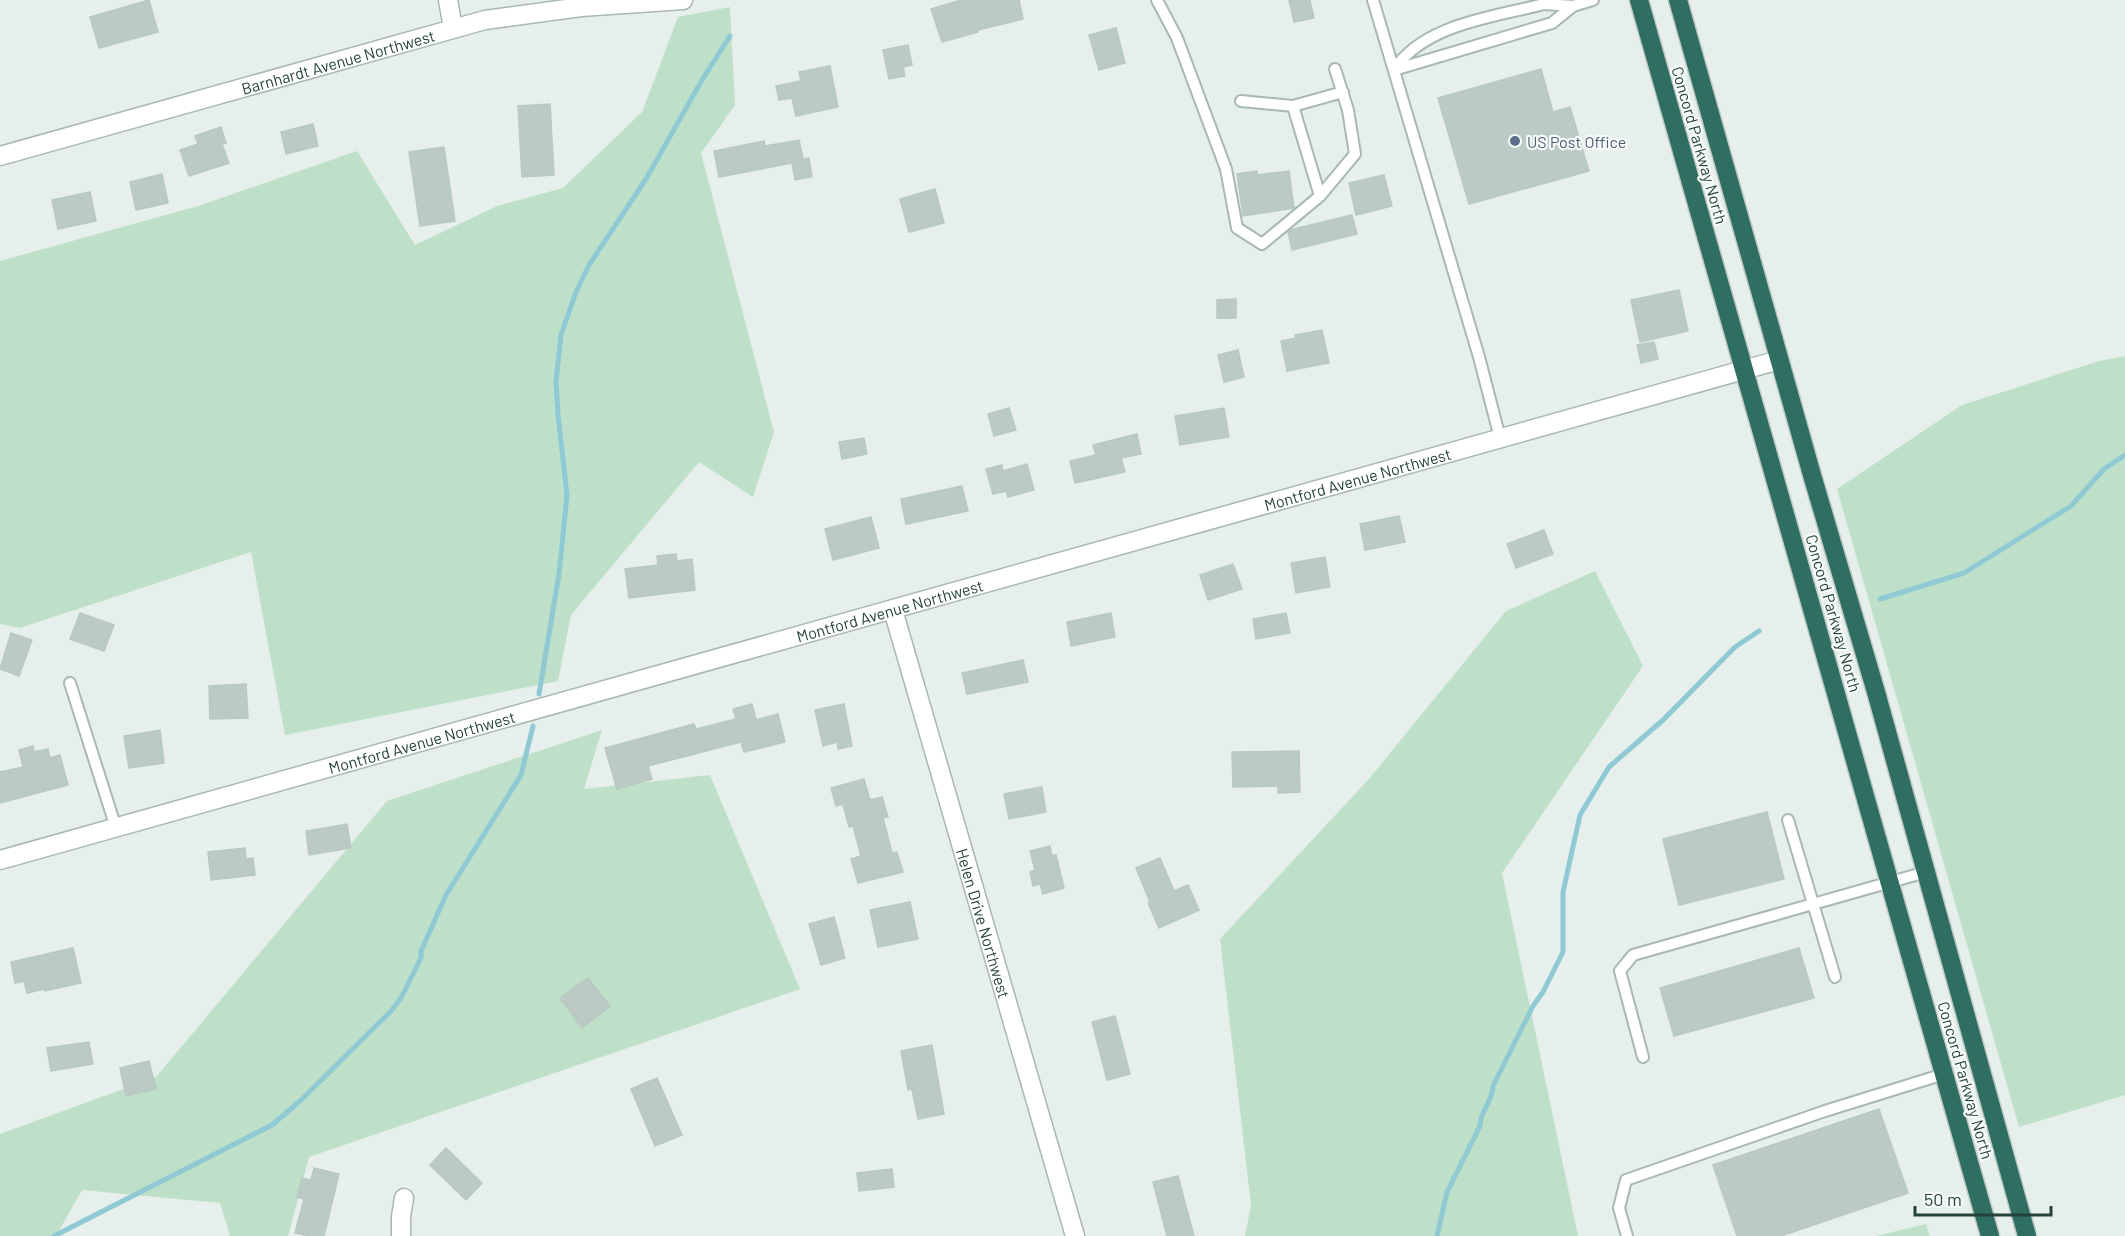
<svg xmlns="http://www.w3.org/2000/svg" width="2125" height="1236" font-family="Barlow,sans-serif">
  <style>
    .green { fill: #bfe0c8 }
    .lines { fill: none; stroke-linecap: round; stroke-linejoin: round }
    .stream { stroke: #8ec9d4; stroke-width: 5 }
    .building { fill: #bbcac4; stroke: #b8c9c2; stroke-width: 1.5 }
    .lane-casing { stroke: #a8b8b2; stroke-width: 14 }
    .street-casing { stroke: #a8b8b2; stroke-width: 21 }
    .highway-casing { stroke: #c2cac8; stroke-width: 21 }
    .lane { stroke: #fff; stroke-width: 10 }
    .street { stroke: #fff; stroke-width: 18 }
    .highway { stroke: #2f6f62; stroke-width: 18 }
    .service-dot { fill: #5c6f8a; stroke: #f7fbf9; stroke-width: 2 }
    .labels { text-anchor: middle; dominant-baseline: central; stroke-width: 4.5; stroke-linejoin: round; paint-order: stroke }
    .street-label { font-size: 16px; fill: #24423a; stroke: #f7fbf9 }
    .service-label { font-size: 16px; fill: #4e5e75; stroke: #f7fbf9; text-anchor: start }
  </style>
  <rect width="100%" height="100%" fill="#e6efeb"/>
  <path class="green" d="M730,7L735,105L701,153L774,432L753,497L699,462L571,615L558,681L285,735L251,552L20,628L0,624V261L198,206L357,151L415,245L497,206L563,188L642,112L678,17Z
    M2125,356V1095L2019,1127L1837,489L1962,405L2099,361Z
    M1595,571L1643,666L1502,873L1578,1236H1245L1251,1205L1220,939L1368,780L1506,611Z
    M602,730L584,789L710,775L800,989L309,1157L288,1236H230L220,1203L82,1190L56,1236H0V1134L156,1077L387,801Z
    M1926,1224L1930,1236H1876Z"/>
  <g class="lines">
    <path class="stream" d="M1880,599L1964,573L2071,506L2104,469L2125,455
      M539,694L559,574L567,495L558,415L556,382L561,335L576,292L589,265L646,179L702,80L730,36
      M54,1236L272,1125L300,1101L391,1011L401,998L421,958V951L446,895L521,775L533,726
      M1437,1236L1447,1192L1480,1126C1480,1111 1493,1100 1493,1086L1533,1006L1543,992L1563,952V892L1580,815L1609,767L1663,720L1735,647L1759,631"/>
  </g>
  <path class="building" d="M149,0L158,32L99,48L90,17Z
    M961,0H1019L1023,19L978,30V32L942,42L931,9Z
    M1289,0H1310L1314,18L1294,22Z
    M1116,28L1125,63L1099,70L1089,35Z
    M908,45L912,65L903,67L905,76L889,79L883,50Z
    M830,66L838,107L796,116L792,98L779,100L776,86L801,81L799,72Z
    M1541,69L1553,112L1570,107L1589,171L1469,204L1438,98Z
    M550,104L554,175L522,177L518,106Z
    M313,124L318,146L286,154L281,132Z
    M221,127L226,143L222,144L229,163L189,176L180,150L198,144L195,136Z
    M799,140L803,159L809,158L812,177L795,180L792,163L719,177L714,151L764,141L765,146Z
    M444,147L455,221L420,226L409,152Z
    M1257,171V175L1289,171L1294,208L1243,216L1237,174Z
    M162,174L168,203L136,210L130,182Z
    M1384,175L1392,206L1356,215L1349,183Z
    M935,189L944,223L909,232L900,199Z
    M90,192L96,221L58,229L52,200Z
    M1352,215L1357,234L1292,250L1288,232L1290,230Z
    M1679,290L1688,331L1640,342L1631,300Z
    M1236,299V318H1217V300Z
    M1322,330L1329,363L1287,371L1281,341L1296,338L1295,335Z
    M1654,342L1658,359L1641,363L1637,345Z
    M1238,350L1244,377L1224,382L1218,355Z
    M1009,408L1016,430L994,436L988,414Z
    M1224,408L1229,437L1180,445L1175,416Z
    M1137,434L1141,454L1121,458L1125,472L1075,483L1070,461L1096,455L1093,445Z
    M864,438L867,454L842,459L839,442Z
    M1027,464L1034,490L1008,497L1006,491L993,494L986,469L1002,465L1003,471Z
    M962,486L968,511L906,524L901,499Z
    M1399,516L1405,542L1365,550L1360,524Z
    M871,517L879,548L833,560L825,529Z
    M1544,530L1553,554L1516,568L1507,544Z
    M676,554L677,561L692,559L695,590L629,598L625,569L658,565L657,556Z
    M1325,557L1330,587L1296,593L1291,563Z
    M1233,564L1242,589L1208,600L1200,575Z
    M80,613L114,625L104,651L70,639Z
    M1111,613L1115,637L1071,646L1067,622Z
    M1286,613L1290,633L1256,639L1253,619Z
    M11,633L32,640L19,676L0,669Z
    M1023,660L1028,682L967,694L962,673Z
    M246,684L248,718L210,719L209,686Z
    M752,704L756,720L778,714L785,742L744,752L741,742L648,766L652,779L617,789L605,748L694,724L696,729L736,719L733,709Z
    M844,704L852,746L838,749L837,742L823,746L815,710Z
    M160,730L164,763L129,768L124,736Z
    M33,746L34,752L48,749L50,758L60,755L68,785L0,803V772L23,767L19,750Z
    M1299,751L1300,792L1278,793V786L1233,787L1232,752Z
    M864,779L870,800L882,797L888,817L883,818L892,853L897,852L903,872L858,883L851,859L861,856L853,826L849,827L843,804L836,806L831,788Z
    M1042,787L1046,812L1009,819L1004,794Z
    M1767,812L1784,879L1679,905L1663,839Z
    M347,824L351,848L309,855L306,831Z
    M1050,846L1052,856L1056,855L1064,888L1043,894L1040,884L1033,886L1030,872L1035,870L1030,851Z
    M245,848L246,859L253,858L255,875L211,880L208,852Z
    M1160,858L1174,891L1188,885L1199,910L1159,928L1148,903L1150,902L1136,868Z
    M910,902L918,939L878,947L870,910Z
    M834,917L845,958L821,965L809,924Z
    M73,948L81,983L45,991L44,989L27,993L24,981L15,983L11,962Z
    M1799,948L1814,998L1674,1036L1660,988Z
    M588,978L610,1006L582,1028L560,998Z
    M1115,1016L1130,1074L1107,1080L1092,1022Z
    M89,1042L93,1064L51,1071L47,1048Z
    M932,1045L944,1114L918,1119L912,1089L908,1090L901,1051Z
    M149,1061L156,1089L126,1096L120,1068Z
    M657,1078L682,1135L655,1146L631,1089Z
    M1879,1109L1908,1193L1781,1236H1737L1713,1165Z
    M446,1148L482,1183L466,1200L430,1165Z
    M314,1168L339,1174L324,1236H309L295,1233L304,1199L297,1197L302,1178L311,1180Z
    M892,1169L894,1187L859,1191L857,1173Z
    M1178,1176L1194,1236H1167L1153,1182Z"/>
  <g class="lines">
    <defs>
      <path id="lane" d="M1157,0L1177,38L1226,169L1237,228L1262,244L1320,196L1293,106L1343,92
        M1373,0L1479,357L1500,438
        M1544,4L1573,6L1552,23L1394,70C1424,24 1494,17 1544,4Z
        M1573,6L1593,0
        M1241,101L1293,106
        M1320,196L1355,154L1348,110L1335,69
        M70,683L116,828
        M1788,820L1835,977
        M1643,1057L1620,971L1633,955L1926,872
        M1627,1236L1619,1208L1626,1180L1825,1111L1944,1074"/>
      <g id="street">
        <path d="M448,0L453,28"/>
        <path id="s1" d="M0,156L485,20L581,7L683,0"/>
        <path id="s2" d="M893,610L1075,1236"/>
        <path id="s3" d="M0,860L1779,360"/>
        <path d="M401,1236V1217L404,1198"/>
      </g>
      <path id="highway" d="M1639,0L1990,1236
        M1678,0L1812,475L1876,692L2027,1236"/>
    </defs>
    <use href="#lane" class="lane-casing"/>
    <use href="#street" class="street-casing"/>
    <use href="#highway" class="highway-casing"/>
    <use href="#lane" class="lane"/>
    <use href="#street" class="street"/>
    <use href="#highway" class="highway"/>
  </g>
  <circle class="service-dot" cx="1515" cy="141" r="6"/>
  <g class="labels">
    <g class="street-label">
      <text stroke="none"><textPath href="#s1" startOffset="351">Barnhardt Avenue Northwest</textPath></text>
      <text transform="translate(1700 145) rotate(74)">Concord Parkway North</text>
      <text stroke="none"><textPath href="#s3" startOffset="1410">Montford Avenue Northwest</textPath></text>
      <text stroke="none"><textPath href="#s3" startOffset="924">Montford Avenue Northwest</textPath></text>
      <text transform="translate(1834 613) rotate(74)">Concord Parkway North</text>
      <text stroke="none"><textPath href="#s3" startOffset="438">Montford Avenue Northwest</textPath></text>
      <text stroke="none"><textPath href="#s2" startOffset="326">Helen Drive Northwest</textPath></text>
      <text transform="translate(1966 1080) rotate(74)">Concord Parkway North</text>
    </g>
    <g class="service-label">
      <text x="1527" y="141">US Post Office</text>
    </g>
  </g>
  <path d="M1915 1206v9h136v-9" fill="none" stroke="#24423a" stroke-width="3"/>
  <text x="1924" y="1206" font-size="18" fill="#24423a" stroke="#f7fbf9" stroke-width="4.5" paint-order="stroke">50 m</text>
</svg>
